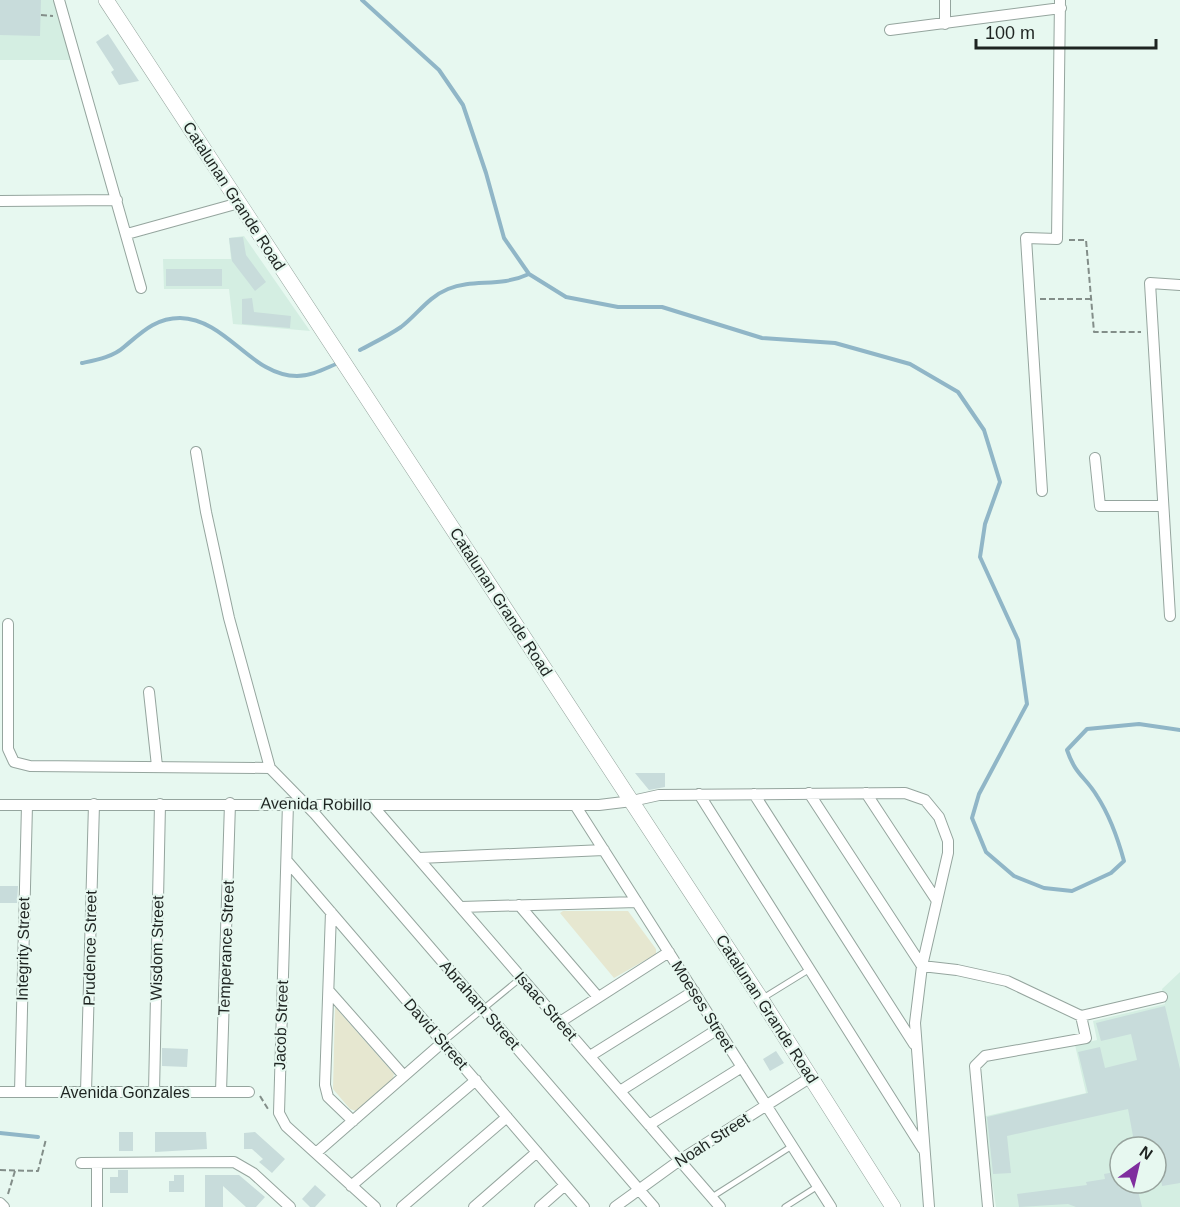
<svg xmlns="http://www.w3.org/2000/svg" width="1180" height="1207" font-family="Arial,sans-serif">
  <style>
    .built { fill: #d4eee2; fill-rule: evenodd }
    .park { fill: #e6e7d0 }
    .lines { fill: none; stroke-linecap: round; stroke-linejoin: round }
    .stream { stroke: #90b6c7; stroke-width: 4 }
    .building { fill: #c8dcdb }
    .lane-casing { stroke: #95a59e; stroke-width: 7 }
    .street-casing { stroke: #95a59e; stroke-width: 12 }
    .primary-casing { stroke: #95a59e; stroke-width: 16 }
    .path { stroke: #838e89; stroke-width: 2; stroke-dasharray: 6 3; stroke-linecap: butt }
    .lane { stroke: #fff; stroke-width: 5 }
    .street { stroke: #fff; stroke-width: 10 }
    .primary { stroke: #fff; stroke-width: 15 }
    .labels { text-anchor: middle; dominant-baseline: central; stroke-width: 4.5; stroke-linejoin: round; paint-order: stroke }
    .street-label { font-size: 16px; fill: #1e2421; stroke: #e7f8f0 }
  </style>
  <rect width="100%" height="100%" fill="#e7f8f0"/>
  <path class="built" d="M0,0H55L71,60H0Z
    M244,236L310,331L233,324L229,289H164L163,259H231L229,238Z
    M1180,972V1207H996L982,1117L1086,1093L1075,1045L1097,1040L1093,1021L1165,1004L1162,989ZM1120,1147H1156V1183H1120Z"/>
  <path class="park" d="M563,911H628L656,949V954L614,978L560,913Z
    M335,1007L394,1074L393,1079L356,1111L350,1109L333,1089Z"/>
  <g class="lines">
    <path class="stream" d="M362,0L439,70L463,105L486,173L504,238L529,274L566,297L618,307H662L762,338L835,343L910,364L958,392L984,430L1000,482L985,524L980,557L1018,640L1027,704L979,794L972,818L986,852L1014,876L1044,888L1072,891L1111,873L1124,861C1118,839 1110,816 1097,796C1085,776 1076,776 1067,750L1087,729L1139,724L1180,730
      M360,350C373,343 388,336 401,327C417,315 428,297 448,289C474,278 499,288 529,274
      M82,363C96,360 113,357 124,347C141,333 155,318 180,318C227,319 251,376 297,376C311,376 324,369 336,364
      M0,1133L38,1137"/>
  </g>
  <path class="building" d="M0,0H41L40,36L0,35Z
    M108,34L129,66L139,81L119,85L111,72L114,70L96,42Z
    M243,237L246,255L266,282L255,291L232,261L229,238Z
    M166,269H222V286H166Z
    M252,298L254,312L291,316L290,328L242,324V299Z
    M635,773H665V787L649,790Z
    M0,886H18L17,903H0Z
    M1165,1006L1180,1069V1183L1162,1186L1156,1147H1135L1128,1109L1007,1136L1011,1173L993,1174L987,1117L1088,1093L1078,1052L1100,1047L1105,1068L1137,1060L1131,1034L1101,1041L1096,1023Z
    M162,1048L188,1049L187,1067L162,1066Z
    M776,1051L784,1063L770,1071L763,1059Z
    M119,1132H133V1151H119Z
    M155,1132H206L207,1149L155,1152Z
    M255,1132L285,1159L272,1173L259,1162L263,1159L252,1149H244V1133Z
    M118,1170H128V1193H110V1177H118Z
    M1120,1171V1183H1136L1142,1207H1076L1068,1204L1019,1207L1017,1194L1087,1185L1086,1182L1105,1179L1104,1174Z
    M174,1175H184V1192H169V1181H174Z
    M205,1175H239L265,1197L256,1207H246L223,1186V1207H205Z
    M315,1185L326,1195L315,1207H310L302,1199Z"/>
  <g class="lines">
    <defs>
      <path id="lane" d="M763,998L810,969
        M443,1042L522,977
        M712,1197L792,1146
        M785,1207L818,1186"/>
      <path id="street" d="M59,0L141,288
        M945,0V24
        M890,30L1061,8
        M0,201L117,200
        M127,234L239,203
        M196,452L206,512L229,618L270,768L315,814L654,1207
        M1095,458L1100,506H1163
        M1042,491L1026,238L1057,239L1060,0
        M1170,616L1150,283L1180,285
        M8,624V749L14,762L30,766L270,768
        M149,692L157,766
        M809,793L922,966L957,970L1007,981L1081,1016L1162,997
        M866,793L937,901
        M699,794L923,1149
        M754,794L914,1044
        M288,803L279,1113L286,1126L375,1207
        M0,805H599L632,801L659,795L905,793L925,800L939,817L948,841V853L922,966L915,1023L929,1207
        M372,805L720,1207
        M575,805L831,1207
        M419,858L604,850
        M287,861L584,1207
        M519,905L598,997
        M461,907L637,902
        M331,912L325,1085L328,1097L353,1121
        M329,991L404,1076
        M560,1022L669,952
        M590,1056L694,991
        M620,1091L718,1029
        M0,1092H249
        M20,1092L27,805
        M86,1092L94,804
        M154,1092L160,804
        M221,1092L230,803
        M649,1125L742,1067
        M316,1153L443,1042
        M81,1163L234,1162L253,1173L290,1207
        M351,1186L476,1080
        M0,1203L4,1207
        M97,1207V1163
        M402,1207L507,1117
        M474,1207L537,1152
        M540,1207L565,1185
        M615,1207L680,1160L811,1077
        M988,1207L975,1066L985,1056L1086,1038L1081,1016"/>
      <path id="primary" d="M106,0L761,999L893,1207"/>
    </defs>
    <use href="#lane" class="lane-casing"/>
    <use href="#street" class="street-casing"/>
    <use href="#primary" class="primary-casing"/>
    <path class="path" d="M41,15L53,16
      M1069,240H1086L1094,332H1141
      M1040,299H1091
      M260,1096L268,1109
      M0,1170L38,1171L46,1139
      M8,1194L15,1171"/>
    <use href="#lane" class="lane"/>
    <use href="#street" class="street"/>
    <use href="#primary" class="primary"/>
  </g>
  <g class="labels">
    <g class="street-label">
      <text transform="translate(234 196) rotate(57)">Catalunan Grande Road</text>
      <text transform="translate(501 602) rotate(57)">Catalunan Grande Road</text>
      <text transform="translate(316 804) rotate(1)">Avenida Robillo</text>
      <text transform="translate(90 948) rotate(-89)">Prudence Street</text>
      <text transform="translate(157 948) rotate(-89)">Wisdom Street</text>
      <text transform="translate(226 948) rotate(-88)">Temperance Street</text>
      <text transform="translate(23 949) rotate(-89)">Integrity Street</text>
      <text transform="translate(480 1005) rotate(49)">Abraham Street</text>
      <text transform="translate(546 1006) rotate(49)">Isaac Street</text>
      <text transform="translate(703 1006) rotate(58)">Moeses Street</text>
      <text transform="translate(767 1009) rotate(57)">Catalunan Grande Road</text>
      <text transform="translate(281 1025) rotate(-88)">Jacob Street</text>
      <text transform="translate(436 1034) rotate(49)">David Street</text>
      <text x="125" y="1092">Avenida Gonzales</text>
      <text transform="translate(712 1140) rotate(-33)">Noah Street</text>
    </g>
  </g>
  <g transform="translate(1138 1165) rotate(34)"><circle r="28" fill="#e7f8f0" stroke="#97a39d" stroke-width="1.5"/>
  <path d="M0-4.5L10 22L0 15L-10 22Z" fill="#7f2e9e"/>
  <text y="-9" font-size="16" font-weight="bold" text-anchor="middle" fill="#1e2421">N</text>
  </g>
  <path d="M976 39v9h180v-9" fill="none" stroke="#1e2421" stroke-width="3"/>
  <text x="985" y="39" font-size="18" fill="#1e2421" stroke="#e7f8f0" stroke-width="4.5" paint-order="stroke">100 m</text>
</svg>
